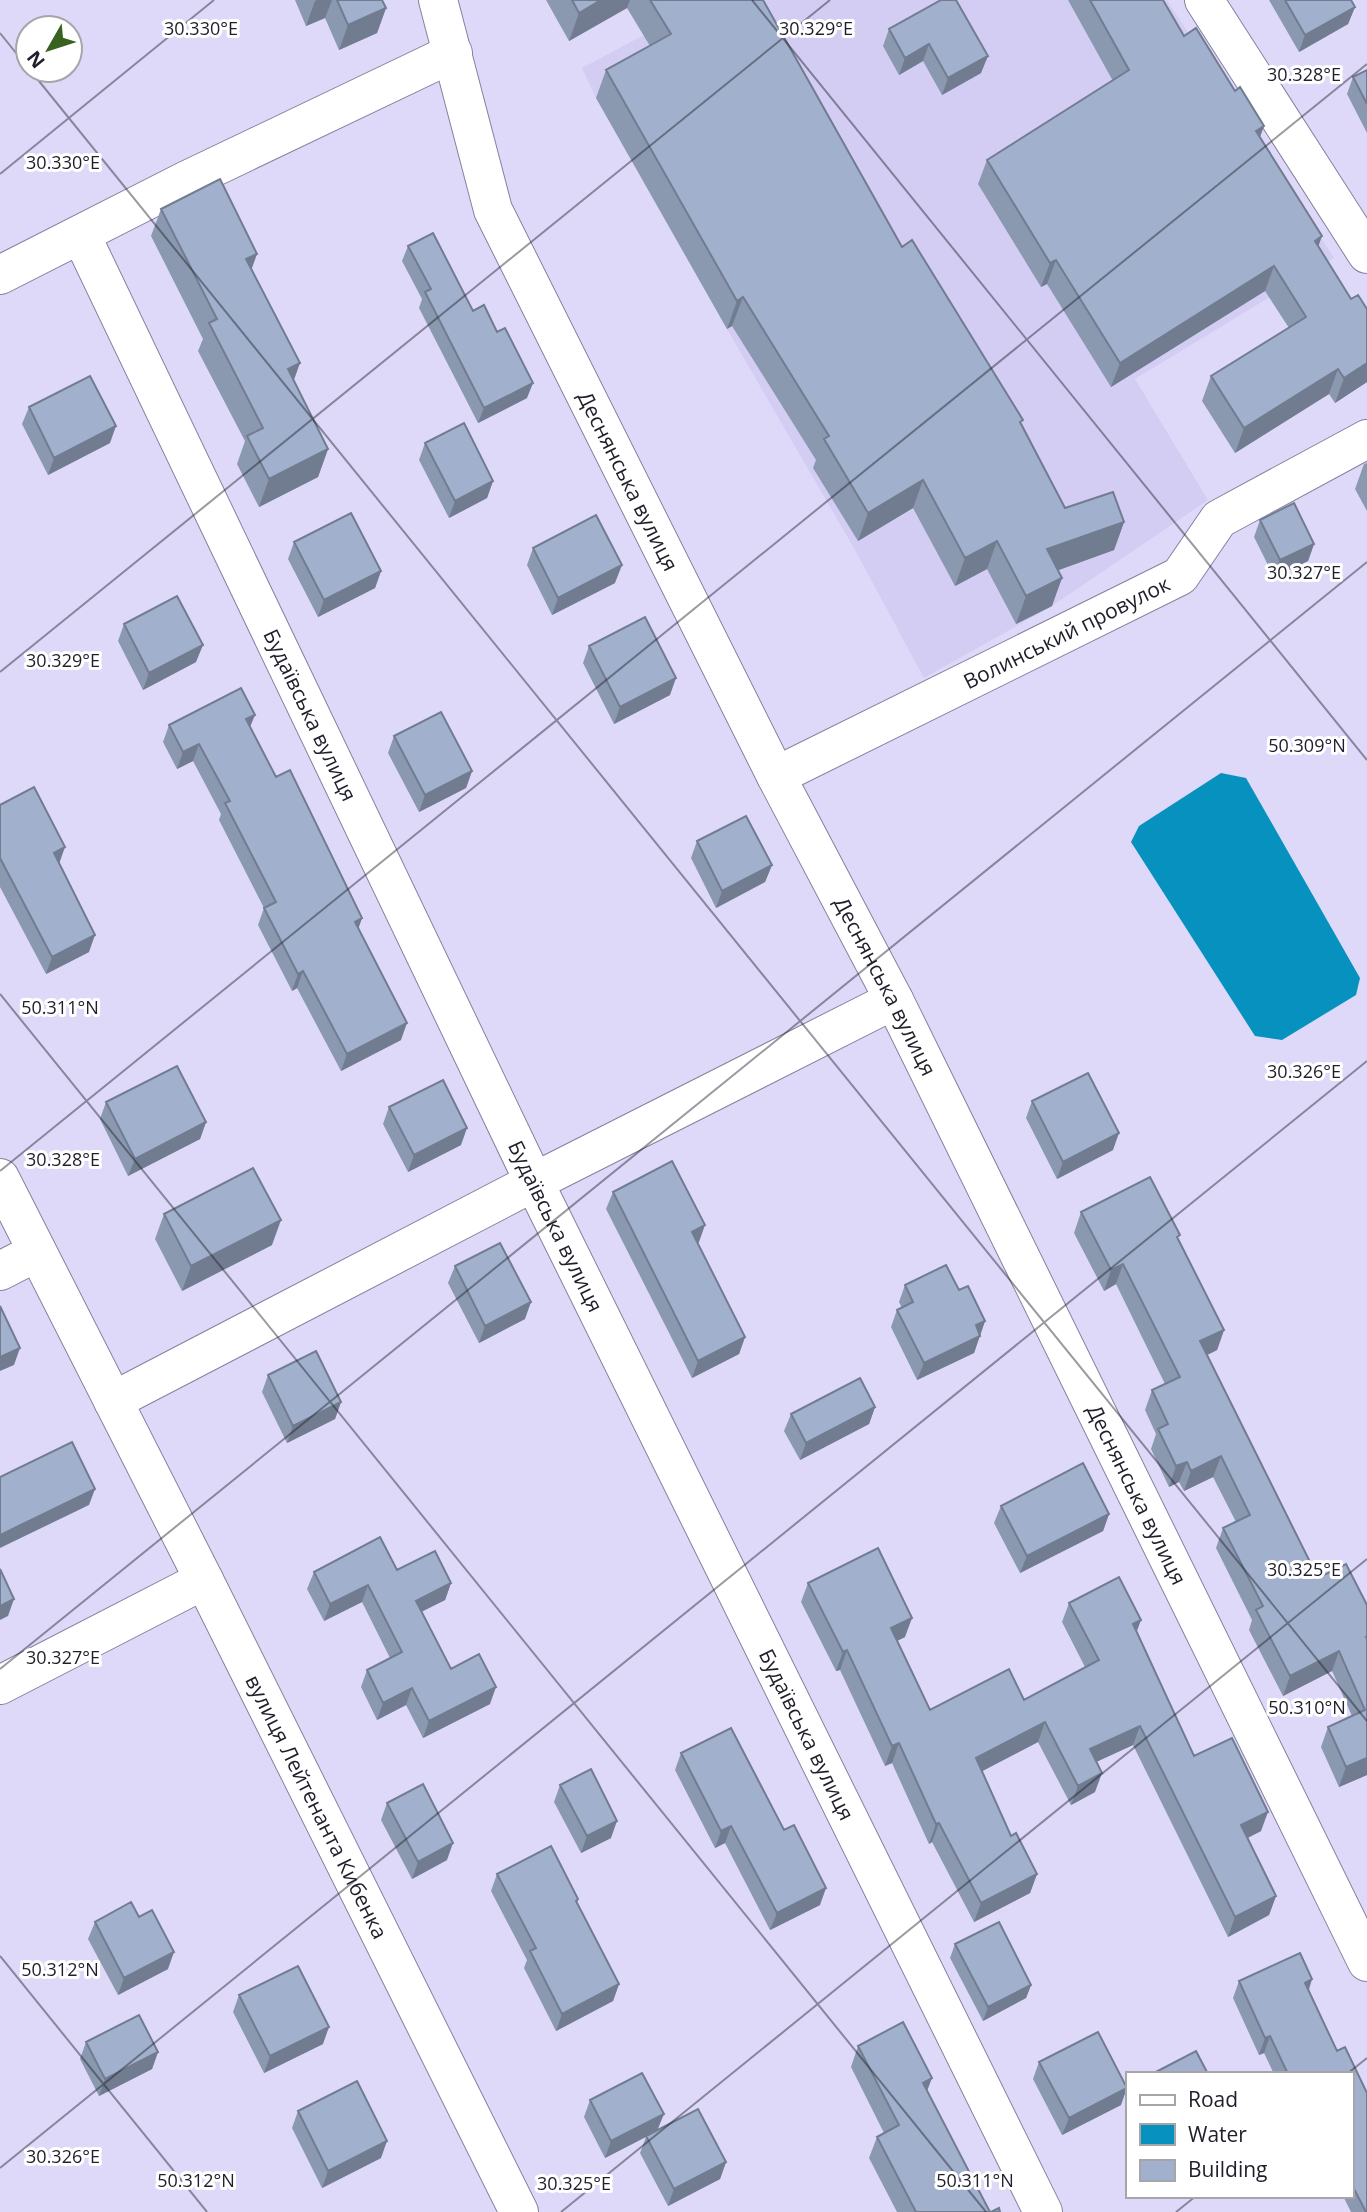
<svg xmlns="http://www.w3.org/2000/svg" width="1367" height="2212" font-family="'Open Sans',sans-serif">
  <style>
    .built { fill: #d3cdf4 }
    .water { fill: #0791bf }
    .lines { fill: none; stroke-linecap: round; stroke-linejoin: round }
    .minor-casing { stroke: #86819f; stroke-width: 40 }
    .minor { stroke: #fff; stroke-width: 38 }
    .wall { fill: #8a98b0 }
    .shaded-wall { fill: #717c90 }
    .building { fill: #a1b1cd; stroke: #717c90; stroke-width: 2 }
    .ticks { fill: none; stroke: #201e2a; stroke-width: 2; stroke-opacity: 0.45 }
    .labels { text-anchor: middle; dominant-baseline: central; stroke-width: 6; stroke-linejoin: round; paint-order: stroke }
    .street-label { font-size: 21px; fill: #201e2a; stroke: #fff }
    .ticks-label { font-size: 18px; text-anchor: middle; fill: #201e2a; stroke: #fff; stroke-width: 6; stroke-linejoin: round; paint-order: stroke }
  </style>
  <rect width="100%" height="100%" fill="#ded9f9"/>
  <path class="built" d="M701,0H1167L1334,258L1135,379L1208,500L1052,606L924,678L855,550L727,329L596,98L582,68L644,35Z"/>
  <path class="water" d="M1221,773L1246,778L1360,978L1356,995L1282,1040L1255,1036L1131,842L1139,826Z"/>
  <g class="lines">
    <defs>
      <g id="minor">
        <path id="s1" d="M438,0L493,210L776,776L894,1000L1367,1962"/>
        <path d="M1204,0L1367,254"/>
        <path id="s2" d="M81,235L534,1182L1043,2212"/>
        <path d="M0,275L185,181L453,53"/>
        <path id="s3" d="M776,776L1180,576L1219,519L1367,439"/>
        <path id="s4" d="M0,1178L204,1580L519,2212"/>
        <path d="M0,1271L37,1252"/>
        <path d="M113,1401L534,1182L894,1000"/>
        <path d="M0,1685L204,1580"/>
      </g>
    </defs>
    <use href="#minor" class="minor-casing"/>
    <use href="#minor" class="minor"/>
  </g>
  <path class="wall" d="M295,0H382L386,8L377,33L339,50L325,18L306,26Z
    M546,0H763L902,247L1022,424L1065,508L1124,522L1114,550L1058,570L1052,606L1016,624L987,569L955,586L913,508L858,541L813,468L816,460L732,326L727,329L596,98L606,70L650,46L627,8L569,41Z
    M941,0L981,73L942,95L923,61L899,75L883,46L889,29Z
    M1068,0H1163L1184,36L1235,91L1264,126L1260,137L1322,236L1318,246L1367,382L1335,403L1329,394L1235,453L1202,401L1211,376L1289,328L1265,291L1111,387L1047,284L1041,287L978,184L987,160L1113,81Z
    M1269,0H1351L1355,7L1348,24L1299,52Z
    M1367,70V133L1347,94L1353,77Z
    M161,209L252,269L293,380L328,449L318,477L259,507L237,464L245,441L198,351L203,339L151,236Z
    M408,246L473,311L527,398L478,423L419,308L422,299L402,261Z
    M29,407L110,443L48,475L22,424Z
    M425,443L493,481L487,498L449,518L419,460Z
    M1367,463V511L1355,489L1364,464Z
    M1260,520L1314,544L1308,561L1274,577L1254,537Z
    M294,542L381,571L375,588L318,617L288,559Z
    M533,548L615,583L552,615L527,565Z
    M124,624L196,662L143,690L118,641Z
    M589,646L670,695L614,724L583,663Z
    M169,725L250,727L276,777L362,918L358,929L401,1040L341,1071L297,988L292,991L258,925L264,908L219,820L221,814L193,761L177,769L163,742Z
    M394,736L472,771L466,788L419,812L388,753Z
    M0,805L59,864L89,952L46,974L0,887Z
    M697,841L772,865L765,882L716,908L691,858Z
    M1032,1101L1113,1150L1057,1179L1026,1118Z
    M106,1102L206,1122L200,1139L128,1176L100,1119Z
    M389,1107L461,1145L408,1172L383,1124Z
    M613,1192L699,1242L698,1243L745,1337L739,1354L692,1378L606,1209Z
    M1081,1212L1179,1240L1224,1330L1217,1350L1207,1355L1318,1578L1367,1605V1775L1339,1787L1321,1747L1328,1727L1352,1716L1332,1671L1283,1696L1249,1630L1252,1620L1216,1548L1223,1528L1236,1522L1213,1477L1184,1491L1179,1482L1169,1487L1151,1449L1156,1434L1145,1410L1152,1390L1165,1384L1116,1284L1104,1291L1074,1233Z
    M164,1214L272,1245L182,1291L155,1239Z
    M455,1266L525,1319L479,1343L448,1283Z
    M905,1285L959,1290L985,1321L974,1353L917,1380L891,1327L897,1310L902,1308L899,1302Z
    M268,1375L341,1402L335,1419L287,1443L262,1392Z
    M875,1407L869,1424L800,1460L784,1431L791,1414Z
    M1001,1506L1109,1514L1103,1531L1020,1573L994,1523Z
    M397,1570L451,1583L445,1600L421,1612L451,1669L490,1704L423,1738L406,1705L377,1720L361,1687L367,1670L390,1658L362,1602L324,1621L307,1589L314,1572Z
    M808,1583L905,1637L897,1641L930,1710L1024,1700L1085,1667L1062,1622L1069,1603L1137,1633L1194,1756L1261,1831L1247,1838L1276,1896L1269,1915L1228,1937L1133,1745L1096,1762L1095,1792L1071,1805L1038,1742L982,1771L1011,1836L1037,1874L1030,1893L974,1922L932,1842L929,1844L892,1763L885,1766L840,1670L836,1671L801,1602Z
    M681,1753L820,1905L770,1930L725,1843L715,1848L675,1770Z
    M560,1785L611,1838L581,1853L554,1802Z
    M387,1803L447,1860L412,1879L381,1820Z
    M497,1874L578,1899L577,1904L619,1984L613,2001L556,2031L524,1968L527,1960L491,1891Z
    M95,1922L168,1969L118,1995L88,1939Z
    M955,1944L1031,1985L1026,1998L983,2021L950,1958Z
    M1300,1953L1312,1979L1309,1990L1337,2051L1345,2047L1367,2093V2212H1351L1343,2196H1351V2074H1274L1264,2053L1259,2055L1233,1998L1239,1981Z
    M239,1995L323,2044L264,2073L233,2012Z
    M86,2042L158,2052L152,2069L99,2096L80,2059Z
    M858,2046L927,2091L990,2212H897L869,2158L877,2137L884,2133L851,2067Z
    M1039,2062L1121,2105L1062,2135L1033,2079Z
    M590,2100L658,2130L726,2162L720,2179L668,2206L640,2153L646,2137L605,2158L584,2117Z
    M298,2111L381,2158L322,2188L292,2128Z"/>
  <path class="shaded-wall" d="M317,0H332L325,18L306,26L315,1Z
    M601,0H630L627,8L569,41L579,13Z
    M1355,7L1348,24L1299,52L1305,35Z
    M386,8L377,33L339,50L348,25Z
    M929,44L923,61L899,75L905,58Z
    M988,56L981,73L942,95L948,78Z
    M1264,126L1255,150L1256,131Z
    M1322,236L1313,261L1315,241Z
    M257,254L247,282L246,259Z
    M1056,260L1047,284L1041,287L1050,263Z
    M1274,266L1265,291L1111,387L1120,363Z
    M743,297L732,326L727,329L737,301Z
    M300,363L290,391L288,369Z
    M1367,363V382L1335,403L1344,378Z
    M1338,369L1329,394L1235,453L1244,428Z
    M533,383L527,398L478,423L484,408Z
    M116,426L110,443L48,475L54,458Z
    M328,449L318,477L259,507L269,479Z
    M923,480L913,508L858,541L868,513Z
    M493,481L487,498L449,518L455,501Z
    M1124,522L1114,550L1037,578L1047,549Z
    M997,541L987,569L955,586L965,558Z
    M1314,544L1308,561L1274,577L1280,560Z
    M622,565L615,583L552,615L558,598Z
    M381,571L375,588L318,617L324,600Z
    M1062,578L1052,606L1016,624L1026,596Z
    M203,645L196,662L143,690L149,673Z
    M676,678L670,695L614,724L620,707Z
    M255,715L248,732L246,719Z
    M199,744L193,761L177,769L183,752Z
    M472,771L466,788L419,812L425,795Z
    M65,847L59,864L54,853Z
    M772,865L765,882L716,908L722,891Z
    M362,918L356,935L355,922Z
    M95,935L89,952L46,974L52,957Z
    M303,971L297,988L292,991L298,974Z
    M407,1023L401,1040L341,1071L347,1054Z
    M206,1122L200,1139L128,1176L135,1159Z
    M467,1128L461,1145L408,1172L414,1155Z
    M1119,1133L1113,1150L1057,1179L1063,1162Z
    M281,1220L272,1245L182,1291L191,1266Z
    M705,1225L699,1242L686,1249L692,1232Z
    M1123,1264L1116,1284L1104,1291L1111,1270Z
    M531,1302L525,1319L479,1343L485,1326Z
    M985,1321L974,1353L917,1380L924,1363L976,1325Z
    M1224,1330L1217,1350L1193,1362L1200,1341Z
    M745,1337L739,1354L692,1378L698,1361Z
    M20,1348L14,1365L0,1371V1357Z
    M341,1402L335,1419L287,1443L293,1426Z
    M875,1407L869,1424L800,1460L806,1443Z
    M1221,1456L1213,1477L1184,1491L1191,1471Z
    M1187,1462L1179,1482L1169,1487L1176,1466Z
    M95,1489L89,1505L0,1548V1535Z
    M1109,1514L1103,1531L1020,1573L1027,1556Z
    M451,1583L445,1600L409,1618L416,1601Z
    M368,1585L362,1602L324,1621L330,1604Z
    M14,1599L8,1616L0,1620V1606Z
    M912,1618L905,1637L884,1647L891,1628Z
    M1141,1620L1134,1639L1133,1624Z
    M847,1650L840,1670L836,1671L843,1652Z
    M1339,1651L1332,1671L1283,1696L1290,1676Z
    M496,1687L490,1704L423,1738L429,1721Z
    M412,1688L406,1705L377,1720L383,1703Z
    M1045,1722L1038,1742L969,1778L976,1758Z
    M1140,1726L1133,1745L1083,1768L1090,1749Z
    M899,1743L892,1763L885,1766L892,1746Z
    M1367,1758V1775L1339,1787L1346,1767Z
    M1102,1773L1095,1792L1071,1805L1078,1786Z
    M1268,1812L1261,1831L1234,1845L1241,1825Z
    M617,1821L611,1838L581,1853L587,1836Z
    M939,1823L932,1842L929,1844L936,1824Z
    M731,1826L725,1843L715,1848L721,1831Z
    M453,1843L447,1860L412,1879L418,1862Z
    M1037,1874L1030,1893L974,1922L981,1903Z
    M826,1888L820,1905L770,1930L777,1913Z
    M1276,1896L1269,1915L1228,1937L1235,1917Z
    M174,1952L168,1969L118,1995L124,1978Z
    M1312,1979L1306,1996L1305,1983Z
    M619,1984L613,2001L556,2031L562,2014Z
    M1031,1985L1026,1998L983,2021L988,2007Z
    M329,2027L323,2044L264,2073L270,2056Z
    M1270,2036L1264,2053L1259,2055L1265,2038Z
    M158,2052L152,2069L99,2096L105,2079Z
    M932,2078L924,2099L923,2083Z
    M1127,2088L1121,2105L1062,2135L1069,2118Z
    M664,2114L657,2131L605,2158L611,2141Z
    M387,2141L381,2158L322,2188L328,2171Z
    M726,2162L720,2179L668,2206L674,2189Z"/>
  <path class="building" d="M337,0H382L386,8L348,25Z
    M572,0H601L579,13Z
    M650,0H763L902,247L912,240L1023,420L1020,422L1065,508L1113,492L1124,522L1047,549L1062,578L1026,596L997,541L965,558L923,480L868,513L824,439L829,436L743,297L737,301L606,70L671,34Z
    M941,0H956L988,56L948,78L929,44L905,58L889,29Z
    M1090,0H1163L1184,36L1196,28L1235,91L1240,87L1264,126L1256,131L1322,236L1315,241L1351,299L1358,295L1367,309V363L1344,378L1338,369L1244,428L1211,376L1306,317L1274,266L1120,363L1056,260L1050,263L987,160L1129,70Z
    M1285,0H1351L1355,7L1305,35Z
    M1367,70V104L1353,77Z
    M220,179L257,254L246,259L300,363L288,369L328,449L269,479L247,436L263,428L209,323L217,319L161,209Z
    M433,233L473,311L484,305L497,332L505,328L533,383L484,408L425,292L431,289L408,246Z
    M90,376L116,426L54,458L29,407Z
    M464,423L493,481L455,501L425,443Z
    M1294,503L1314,544L1280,560L1260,520Z
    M351,513L381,571L324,600L294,542Z
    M596,515L622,565L558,598L533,548Z
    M177,596L203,645L149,673L124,624Z
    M645,617L676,678L620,707L589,646Z
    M241,688L255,715L246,719L276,777L290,770L362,918L355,922L407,1023L347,1054L303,971L298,974L264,908L276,902L225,803L230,801L199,744L183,752L169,725Z
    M441,712L472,771L425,795L394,736Z
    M34,787L65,847L54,853L95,935L52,957L0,858V805Z
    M746,816L772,865L722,891L697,841Z
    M177,1066L206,1122L135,1159L106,1102Z
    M1088,1073L1119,1133L1063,1162L1032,1101Z
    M443,1080L467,1128L414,1155L389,1107Z
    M672,1161L705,1225L692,1232L745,1337L698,1361L613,1192Z
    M253,1168L281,1220L191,1266L164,1214Z
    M1150,1177L1180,1235L1177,1237L1224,1330L1200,1341L1318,1578L1346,1564L1367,1605V1637H1366L1367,1639V1758L1346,1767L1328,1727L1365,1710L1339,1651L1290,1676L1256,1610L1263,1606L1223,1528L1250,1515L1221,1456L1191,1471L1187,1462L1176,1466L1158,1429L1168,1424L1152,1390L1180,1377L1123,1264L1111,1270L1081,1212Z
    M500,1243L531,1302L485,1326L455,1266Z
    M946,1265L959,1290L968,1286L985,1321L976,1325L980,1336L924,1363L897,1310L913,1302L905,1285Z
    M0,1306L20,1348L0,1357Z
    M316,1351L341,1402L293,1426L268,1375Z
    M860,1378L875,1407L806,1443L791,1414Z
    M72,1442L95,1489L0,1535V1477Z
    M1083,1463L1109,1514L1027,1556L1001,1506Z
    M380,1537L397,1570L435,1551L451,1583L416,1601L451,1669L479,1654L496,1687L429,1721L412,1688L383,1703L367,1670L402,1652L368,1585L330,1604L314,1572Z
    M878,1548L912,1618L891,1628L930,1710L1009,1669L1024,1700L1099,1660L1069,1603L1119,1577L1141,1620L1133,1624L1194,1756L1232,1738L1268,1812L1241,1825L1276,1896L1235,1917L1140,1726L1090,1749L1102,1773L1078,1786L1045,1722L976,1758L1011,1836L1016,1833L1037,1874L981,1903L939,1823L936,1824L899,1743L892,1746L847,1650L843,1652L808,1583Z
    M0,1569L14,1599L0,1606Z
    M731,1728L784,1830L794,1825L826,1888L777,1913L731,1826L721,1831L681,1753Z
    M591,1769L617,1821L587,1836L560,1785Z
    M423,1784L453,1843L418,1862L387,1803Z
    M551,1846L578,1899L576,1901L619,1984L562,2014L530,1951L536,1948L497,1874Z
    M131,1902L139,1917L152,1910L174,1952L124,1978L95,1922Z
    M999,1922L1031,1985L988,2007L955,1944Z
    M1300,1953L1312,1979L1305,1983L1337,2051L1345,2047L1367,2093V2212H1366L1351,2183V2074H1288L1270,2036L1265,2038L1239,1981Z
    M298,1966L329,2027L270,2056L239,1995Z
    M139,2015L158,2052L105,2079L86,2042Z
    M903,2022L932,2078L923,2083L990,2212H916L877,2137L899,2125L858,2046Z
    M1098,2032L1127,2088L1069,2118L1039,2062Z
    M1196,2051L1208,2074H1152Z
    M642,2073L664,2114L611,2141L590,2100Z
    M357,2081L387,2141L328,2171L298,2111Z
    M698,2109L726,2162L674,2189L646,2136Z
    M999,2208L1000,2212H991Z"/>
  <path class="ticks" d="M752,0L1367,760M0,33L28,68M30,70L1367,1721M0,174L214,0M0,672L830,0M0,994L986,2212M0,1171L1367,64M0,1669L1367,562M0,1956L207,2212M1347,2074L1367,2058M0,2168L1367,1061M561,2212L1367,1559M1176,2212L1196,2196"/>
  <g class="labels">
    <g class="street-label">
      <text stroke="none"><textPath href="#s1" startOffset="520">Деснянська вулиця</textPath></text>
      <text stroke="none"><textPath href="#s3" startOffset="324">Волинський провулок</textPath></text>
      <text stroke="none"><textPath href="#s2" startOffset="532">Будаївська вулиця</textPath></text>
      <text stroke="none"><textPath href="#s1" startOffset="1087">Деснянська вулиця</textPath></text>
      <text stroke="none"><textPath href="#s2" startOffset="1099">Будаївська вулиця</textPath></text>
      <text stroke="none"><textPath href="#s1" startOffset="1654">Деснянська вулиця</textPath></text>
      <text stroke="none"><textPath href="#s2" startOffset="1666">Будаївська вулиця</textPath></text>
      <text stroke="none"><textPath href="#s4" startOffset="704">вулиця Лейтенанта Кибенка</textPath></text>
    </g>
  </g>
  <g class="ticks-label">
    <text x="201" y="35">30.330°E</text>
    <text x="816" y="35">30.329°E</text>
    <text x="1304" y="81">30.328°E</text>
    <text x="63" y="169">30.330°E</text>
    <text x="1304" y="579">30.327°E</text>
    <text x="63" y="667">30.329°E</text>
    <text x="1307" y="752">50.309°N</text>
    <text x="60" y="1014">50.311°N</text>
    <text x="1304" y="1078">30.326°E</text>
    <text x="63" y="1166">30.328°E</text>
    <text x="1304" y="1576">30.325°E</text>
    <text x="63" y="1664">30.327°E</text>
    <text x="1307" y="1714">50.310°N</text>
    <text x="60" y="1976">50.312°N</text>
    <text x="63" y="2163">30.326°E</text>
    <text x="196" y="2187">50.312°N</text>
    <text x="975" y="2187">50.311°N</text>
    <text x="574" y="2190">30.325°E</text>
  </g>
  <rect x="1126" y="2072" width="228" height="126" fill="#ffffff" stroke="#a6a5aa" stroke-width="2"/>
  <rect x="1140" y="2095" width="35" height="10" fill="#ffffff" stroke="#a6a5aa" stroke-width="2"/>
  <text x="1188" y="2107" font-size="21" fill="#201e2a">Road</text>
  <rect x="1140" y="2124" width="35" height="21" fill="#0791bf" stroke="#a6a5aa" stroke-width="2"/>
  <text x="1188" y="2142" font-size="21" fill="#201e2a">Water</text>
  <rect x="1140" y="2160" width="35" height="21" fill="#a1b1cd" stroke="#a6a5aa" stroke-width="2"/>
  <text x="1188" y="2177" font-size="21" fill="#201e2a">Building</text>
  <g transform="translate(49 49) rotate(231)"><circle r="33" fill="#ffffff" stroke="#a6a5aa" stroke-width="2"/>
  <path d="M0-5L12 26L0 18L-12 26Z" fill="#38621f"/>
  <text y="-10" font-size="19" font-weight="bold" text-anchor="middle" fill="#201e2a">N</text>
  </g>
</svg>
